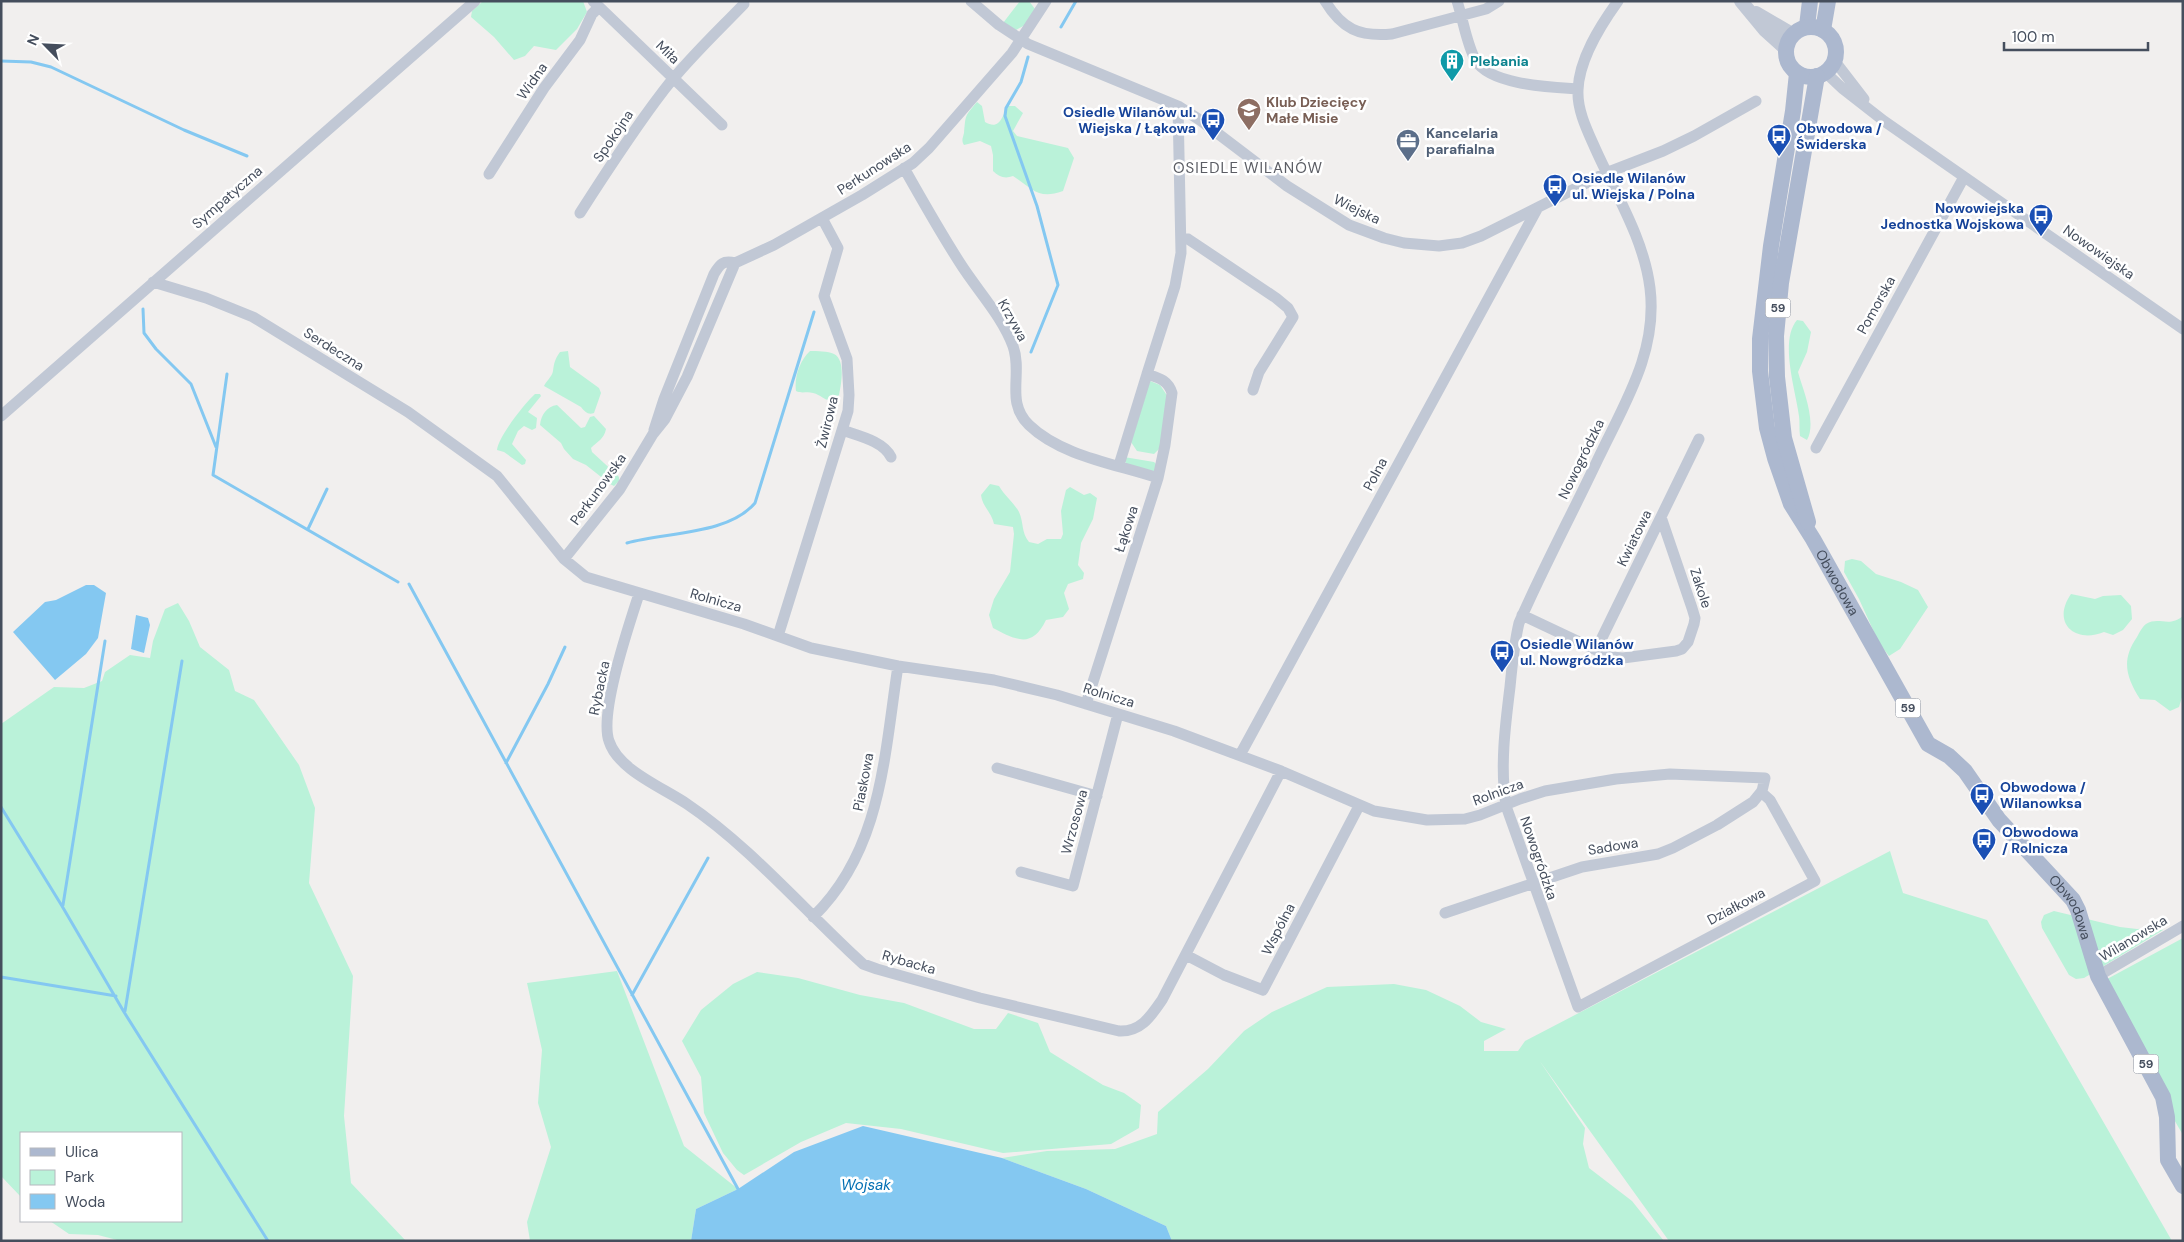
<svg xmlns="http://www.w3.org/2000/svg" width="2184" height="1242" font-family="'DM Sans',sans-serif">
  <style>
    .green { fill: #baf2d9 }
    .water { fill: #84c8f1 }
    .lines { fill: none; stroke-linecap: round; stroke-linejoin: round }
    .stream { stroke: #84c8f1; stroke-width: 3 }
    .minor { stroke: #c1c8d5; stroke-width: 11 }
    .tertiary { stroke: #c1c8d5; stroke-width: 14 }
    .primary { stroke: #acb8cf; stroke-width: 16 }
    .labels { text-anchor: middle; dominant-baseline: central; stroke-width: 5; stroke-linejoin: round; paint-order: stroke }
    .shield { fill: #fff; stroke: #7d838e; stroke-width: 1 }
    .shield-label { font-size: 12px; font-weight: bold; fill: #454e5d }
    .street-label { font-size: 14px; fill: #454e5d; stroke: #fff }
    .culture-label { font-size: 14px; font-weight: bold; fill: #0d838f; stroke: #fff; text-anchor: start }
    .education-label { font-size: 14px; font-weight: bold; fill: #785e54; stroke: #fff; text-anchor: start }
    .transit-label { font-size: 14px; font-weight: bold; fill: #164399; stroke: #fff; text-anchor: start }
    .service-label { font-size: 14px; font-weight: bold; fill: #4e5e75; stroke: #fff; text-anchor: start }
    .neighbourhood-label { font-size: 15px; letter-spacing: 1px; fill: #5b5d64; stroke: #fff }
    .water-label { font-size: 15px; font-style: italic; fill: #036fb3; stroke: #fff }
  </style>
  <rect width="100%" height="100%" fill="#f1efee"/>
  <path class="green" d="M483,1H583L587,12L577,29L556,50L534,46L525,56L514,60L494,37L471,17L472,11Z
    M1020,1H1029L1035,9L1025,25L1016,30L1003,23Z
    M977,102L982,106L985,122C1000,131 1002,116 1008,106H1015L1023,113L1013,131L1017,136L1068,148L1074,158L1063,191C1038,200 1033,189 1013,176C1005,179 999,177 993,171V155L991,146L980,141L964,145C961,140 963,138 964,133C966,115 964,117 977,102Z
    M1797,320L1803,321L1811,332L1807,352L1798,372C1803,390 1817,422 1807,440L1800,436C1799,429 1800,423 1799,416C1796,391 1779,341 1797,320Z
    M568,351L570,367L599,388L601,393L594,413C588,415 585,412 581,407L544,386C546,381 552,377 553,371C554,363 555,359 560,352Z
    M810,351C817,351 828,351 834,354C846,360 841,385 839,395C826,406 825,396 813,393C807,391 802,394 796,391C794,377 800,360 810,351Z
    M1150,381L1160,385L1168,397L1161,447L1154,454L1137,451L1131,442Z
    M535,394H540L541,396L528,412L537,418L536,428L532,430L524,426L518,431L512,444L526,460L525,464L522,465L504,452L497,450C498,437 525,403 535,394Z
    M557,405L581,428L585,427L590,417L594,416L606,429C604,439 598,441 591,448L592,452L616,474L619,477V481L614,486L610,484L586,465L573,459L564,449L561,443L540,425C541,415 547,406 557,405Z
    M1124,457L1154,462L1156,464L1155,472L1126,464Z
    M990,484L999,486C1004,495 1015,504 1019,512C1024,523 1021,532 1029,542L1038,544L1047,539H1061L1063,534L1061,511L1066,490L1070,487L1084,495L1090,493L1097,498L1093,519L1081,543L1078,565L1084,573L1083,579L1068,584L1064,593L1069,609L1063,617L1046,620C1032,649 1016,640 993,628L989,615L994,599L1010,572L1014,534L1013,527L994,524C992,513 982,506 981,495Z
    M1852,559L1861,561L1876,574L1901,582L1918,590L1928,607L1900,649L1889,656L1879,643L1859,599L1844,572L1845,561Z
    M2071,594L2095,599L2103,596L2121,595L2131,606L2132,619L2123,630L2113,635L2104,632C2075,644 2051,623 2071,594Z
    M178,603L189,621L200,647L229,670L235,691L254,700L299,765L315,808L309,883L353,976L344,1116L351,1183L406,1241H121L98,1235L69,1234L50,1221H181V1133H21V1197L1,1176V724L54,687L84,688L102,681L105,672L130,655L150,658L153,641L165,609Z
    M2183,616V694L2179,707L2170,711L2155,700L2140,699C2126,677 2121,660 2137,637C2139,633 2142,627 2146,624C2159,616 2169,628 2183,616Z
    M1890,851L1903,893L1987,920L2172,1241H1669L1539,1060L1585,1128L1583,1144L1589,1168L1632,1201L1664,1241H1172L1166,1226L1086,1189L1002,1158L1047,1151L1115,1149L1157,1134L1158,1112L1208,1069L1244,1031L1272,1012L1327,987L1394,984L1426,990L1460,1006L1481,1022L1506,1029L1484,1041V1051H1518L1525,1041Z
    M2054,911L2120,927L2137,929L2160,927L2163,930L2084,978L2076,979L2069,975L2042,928L2041,922L2044,915Z
    M2183,938V1135L2096,985Z
    M617,971L684,1146L738,1189L696,1209L691,1241H530L527,1222L551,1147L538,1103L542,1050L527,983Z
    M757,972L798,978L860,995L904,1003L974,1029H996L1008,1013L1038,1023L1050,1052L1103,1085L1124,1093L1141,1105L1139,1128L1111,1144L1003,1153L901,1129L846,1123L801,1142L744,1175L737,1170L723,1153L704,1113L701,1077L682,1041L701,1010L733,984Z"/>
  <path class="water" d="M86,585H94L106,593L98,638L86,654L55,680L13,632L45,602L56,600Z
    M136,615L148,618L150,625L144,653L131,649Z
    M863,1126L1002,1158L1086,1189L1166,1226L1172,1241H691L696,1209L738,1189L794,1152Z"/>
  <g class="lines">
    <path class="stream" d="M1061,27L1076,1
      M1028,57L1021,82L1006,108L1005,116L1037,206L1058,285L1031,352
      M1,61L31,62L51,67L184,130L247,156
      M143,309L144,333L156,349L191,384L216,447
      M227,374L213,475L398,582
      M308,529L327,489
      M627,543C666,532 728,535 755,503L814,312
      M409,584L738,1189
      M506,763L548,684L565,647
      M1,807L62,906L124,1012L268,1241
      M63,905L105,641
      M1,977L116,996
      M632,995L708,858
      M125,1011L182,661"/>
    <path class="minor" d="M593,1L722,125
      M971,1L999,25L1028,44L1178,106L1200,120L1287,186L1349,225L1384,238L1404,243L1439,246L1462,243L1481,236L1606,173L1663,151L1694,136L1756,101
      M1325,1C1342,29 1359,37 1392,34L1486,9L1499,1
      M1457,1C1463,19 1467,46 1476,61C1491,85 1550,87 1578,89
      M1618,1C1600,26 1579,59 1578,90C1577,110 1587,130 1595,148C1615,193 1644,239 1650,288C1658,352 1624,404 1598,459C1572,514 1543,568 1519,623C1514,644 1512,666 1510,687C1505,727 1500,767 1506,806L1578,1007L1815,881L1770,800L1761,792
      M1834,60L1864,99
      M1825,72L1843,89L1884,121L2183,329
      M904,168C922,200 940,232 960,263C977,290 1002,316 1013,346C1023,374 1005,402 1029,425C1061,456 1116,464 1158,478
      M489,174L544,88L580,40L592,14L599,7
      M580,213C607,171 634,129 664,90C688,59 717,32 744,4
      M1182,238L1188,239L1197,245L1276,298L1288,308L1293,317L1259,372L1253,390
      M153,282L206,298L253,317L408,412L497,476L564,559L586,577L744,624L811,648L898,666L994,680L1057,695L1174,731L1281,771L1374,811L1427,820L1465,819L1480,815L1520,799L1545,791L1616,779L1670,774L1765,778L1762,791L1753,802L1717,825L1673,848L1658,854L1582,867L1445,913
      M1,416L475,1
      M654,430L664,399L714,274C720,264 723,260 735,263
      M842,430C859,436 883,441 891,457
      M1816,448L1964,177
      M1119,465L1147,374
      M564,559L620,489L653,434L665,419L687,377L735,263L774,245L862,195L913,163L929,148L1012,53L1046,1
      M639,594C629,625 599,713 609,741C618,770 662,787 687,804C745,843 797,902 849,951L863,964L877,969L980,998L1119,1031C1141,1032 1151,1016 1162,1000L1281,771
      M1522,615L1611,657L1623,658L1676,651L1682,649L1688,642L1694,624L1695,618L1692,608L1661,517
      M778,636L848,411L849,395L847,359L824,296L838,248L822,218
      M1596,650L1699,439
      M1086,704L1158,478L1165,445L1172,393C1168,380 1159,378 1147,374L1175,286L1181,253L1178,106
      M1240,755L1537,209
      M997,768L1097,796
      M1021,872L1073,886L1118,714
      M813,917C882,850 884,756 898,666
      M1186,955L1224,975L1263,990L1359,806
      M2098,976L2183,926"/>
    <path class="tertiary" d="M1741,1L1765,30L1785,48
      M1756,13L1792,34"/>
    <g class="primary">
      <path d="M1807,26L1810,1"/>
      <circle cx="1811" cy="52" r="25"/>
      <path d="M1823,30L1828,1"/>
      <path id="s1" d="M1797,73L1793,111L1771,246L1760,339V371L1767,428L1775,458L1791,504L1813,539L1928,744L1949,756L1965,771L1999,820L2073,900L2078,910L2098,976L2163,1097L2167,1117L2168,1160L2183,1186"/>
      <path d="M1808,522L1784,438L1777,377L1776,336L1781,283L1817,76"/>
    </g>
  </g>
  <defs>
    <symbol id="building-pin" viewBox="-11 -11 22 30"><path d="M0 17L-7.5 6A9.5 9.5 0 1 1 7.5 6Z" fill="#0f9aa8" stroke="#fff"/><path d="M-4-6H4V6H1V3H-1V6H-4ZM-2.5-4.3h1.7v1.8h-1.7ZM.8-4.3h1.7v1.8H.8ZM-2.5-1h1.7V.8h-1.7ZM.8-1h1.7V.8H.8Z" fill="#fff"/></symbol>
    <symbol id="school-pin" viewBox="-11 -11 22 30"><path d="M0 17L-7.5 6A9.5 9.5 0 1 1 7.5 6Z" fill="#8d6e63" stroke="#fff"/><path d="M0-5L7-2L0 1L-7-2ZM-4 1L0 2.5L4 1V4Q0 6-4 4Z" fill="#fff"/></symbol>
    <symbol id="bus-pin" viewBox="-11 -11 22 30"><path d="M0 17L-7.5 6A9.5 9.5 0 1 1 7.5 6Z" fill="#1a4fb4" stroke="#fff"/><path d="M-5-6H5V4H4V6H2V4H-2V6H-4V4H-5ZM-3.5-4V0h7V-4ZM-3.5 1.2v1.5H-2V1.2ZM2 1.2v1.5H3.5V1.2Z" fill="#fff"/></symbol>
    <symbol id="office-pin" viewBox="-11 -11 22 30"><path d="M0 17L-7.5 6A9.5 9.5 0 1 1 7.5 6Z" fill="#5c6f8a" stroke="#fff"/><path d="M-6-3h4V-5.5h4V-3h4V5H-6ZM-1-4.5V-3h2v-1.5ZM-6 0V1H6V0Z" fill="#fff"/></symbol>
  </defs>
  <g fill-rule="evenodd">
    <use href="#building-pin" x="1438" y="47" width="28" height="38"/>
    <use href="#school-pin" x="1235" y="96" width="28" height="38"/>
    <use href="#bus-pin" x="1199" y="106" width="28" height="38"/>
    <use href="#bus-pin" x="1765" y="122" width="28" height="38"/>
    <use href="#office-pin" x="1394" y="127" width="28" height="38"/>
    <use href="#bus-pin" x="1541" y="172" width="28" height="38"/>
    <use href="#bus-pin" x="2027" y="202" width="28" height="38"/>
    <use href="#bus-pin" x="1488" y="638" width="28" height="38"/>
    <use href="#bus-pin" x="1968" y="781" width="28" height="38"/>
    <use href="#bus-pin" x="1970" y="826" width="28" height="38"/>
  </g>
  <g class="labels">
    <g class="shield">
      <rect x="1765.5" y="298.5" width="25" height="19" rx="4"/>
      <rect x="1895.5" y="698.5" width="25" height="19" rx="4"/>
      <rect x="2133.5" y="1054.5" width="25" height="19" rx="4"/>
    </g>
    <g class="shield-label">
      <text x="1778" y="308">59</text>
      <text x="1908" y="708">59</text>
      <text x="2146" y="1064">59</text>
    </g>
    <g class="street-label">
      <text transform="translate(668 52) rotate(44)">Miła</text>
      <text transform="translate(532 81) rotate(-55)">Widna</text>
      <text transform="translate(613 136) rotate(-56)">Spokojna</text>
      <text transform="translate(874 168) rotate(-33)">Perkunowska</text>
      <text transform="translate(227 197) rotate(-41)">Sympatyczna</text>
      <text transform="translate(1357 209) rotate(26)">Wiejska</text>
      <text transform="translate(2099 252) rotate(35)">Nowowiejska</text>
      <text transform="translate(1876 305) rotate(-61)">Pomorska</text>
      <text transform="translate(1013 320) rotate(61)">Krzywa</text>
      <text transform="translate(334 349) rotate(32)">Serdeczna</text>
      <text transform="translate(827 422) rotate(-76)">Żwirowa</text>
      <text transform="translate(1581 459) rotate(-64)">Nowogródzka</text>
      <text transform="translate(1375 474) rotate(-62)">Polna</text>
      <text transform="translate(598 489) rotate(-54)">Perkunowska</text>
      <text transform="translate(1126 529) rotate(-72)">Łąkowa</text>
      <text transform="translate(1634 538) rotate(-64)">Kwiatowa</text>
      <text stroke="none"><textPath href="#s1" startOffset="529">Obwodowa</textPath></text>
      <text transform="translate(1701 588) rotate(72)">Zakole</text>
      <text transform="translate(716 600) rotate(16)">Rolnicza</text>
      <text transform="translate(599 688) rotate(-78)">Rybacka</text>
      <text transform="translate(1109 695) rotate(17)">Rolnicza</text>
      <text transform="translate(863 782) rotate(-79)">Piaskowa</text>
      <text transform="translate(1498 792) rotate(-20)">Rolnicza</text>
      <text transform="translate(1074 822) rotate(-75)">Wrzosowa</text>
      <text transform="translate(1613 846) rotate(-9)">Sadowa</text>
      <text transform="translate(1539 858) rotate(71)">Nowogródzka</text>
      <text transform="translate(1736 906) rotate(-28)">Działkowa</text>
      <text stroke="none"><textPath href="#s1" startOffset="934">Obwodowa</textPath></text>
      <text transform="translate(1278 929) rotate(-63)">Wspólna</text>
      <text transform="translate(2133 938) rotate(-31)">Wilanowska</text>
      <text transform="translate(909 962) rotate(16)">Rybacka</text>
    </g>
    <g class="culture-label">
      <text x="1470" y="61">Plebania</text>
    </g>
    <g class="education-label">
      <text x="1266" y="102">Klub Dziecięcy<tspan x="1266" dy="16">Małe Misie</tspan></text>
    </g>
    <g class="transit-label">
      <text x="1196" y="112" text-anchor="end">Osiedle Wilanów ul.<tspan x="1196" dy="16">Wiejska / Łąkowa</tspan></text>
      <text x="1796" y="128">Obwodowa /<tspan x="1796" dy="16">Świderska</tspan></text>
      <text x="1572" y="178">Osiedle Wilanów<tspan x="1572" dy="16">ul. Wiejska / Polna</tspan></text>
      <text x="2024" y="208" text-anchor="end">Nowowiejska<tspan x="2024" dy="16">Jednostka Wojskowa</tspan></text>
      <text x="1520" y="644">Osiedle Wilanów<tspan x="1520" dy="16">ul. Nowgródzka</tspan></text>
      <text x="2000" y="787">Obwodowa /<tspan x="2000" dy="16">Wilanowksa</tspan></text>
      <text x="2002" y="832">Obwodowa<tspan x="2002" dy="16">/ Rolnicza</tspan></text>
    </g>
    <g class="service-label">
      <text x="1426" y="133">Kancelaria<tspan x="1426" dy="16">parafialna</tspan></text>
    </g>
    <g class="neighbourhood-label">
      <text x="1248" y="168">OSIEDLE WILANÓW</text>
    </g>
    <g class="water-label">
      <text x="866" y="1185">Wojsak</text>
    </g>
  </g>
  <rect width="2184" height="1242" fill="none" stroke="#454e5d" stroke-width="5"/>
  <rect x="20" y="1132" width="162" height="90" fill="#ffffff" stroke="#b5b8be"/>
  <rect x="30" y="1148" width="25" height="8" fill="#acb8cf" stroke="#b5b8be"/>
  <text x="65" y="1157" font-size="15" fill="#454e5d">Ulica</text>
  <rect x="30" y="1170" width="25" height="15" fill="#baf2d9" stroke="#b5b8be"/>
  <text x="65" y="1182" font-size="15" fill="#454e5d">Park</text>
  <rect x="30" y="1194" width="25" height="15" fill="#84c8f1" stroke="#b5b8be"/>
  <text x="65" y="1207" font-size="15" fill="#454e5d">Woda</text>
  <g transform="translate(45 45) rotate(294)" stroke="#ffffff" stroke-width="4" paint-order="stroke">
  <path d="M0-4L9 19L0 12L-9 19Z" fill="#454e5d"/>
  <text y="-8" font-size="14" font-weight="bold" text-anchor="middle" fill="#454e5d">N</text>
  </g>
  <path d="M2004 42v8h144v-8" fill="none" stroke="#454e5d" stroke-width="2.5"/>
  <text x="2012" y="42" font-size="15" fill="#454e5d" stroke="#ffffff" stroke-width="4" paint-order="stroke">100 m</text>
</svg>
